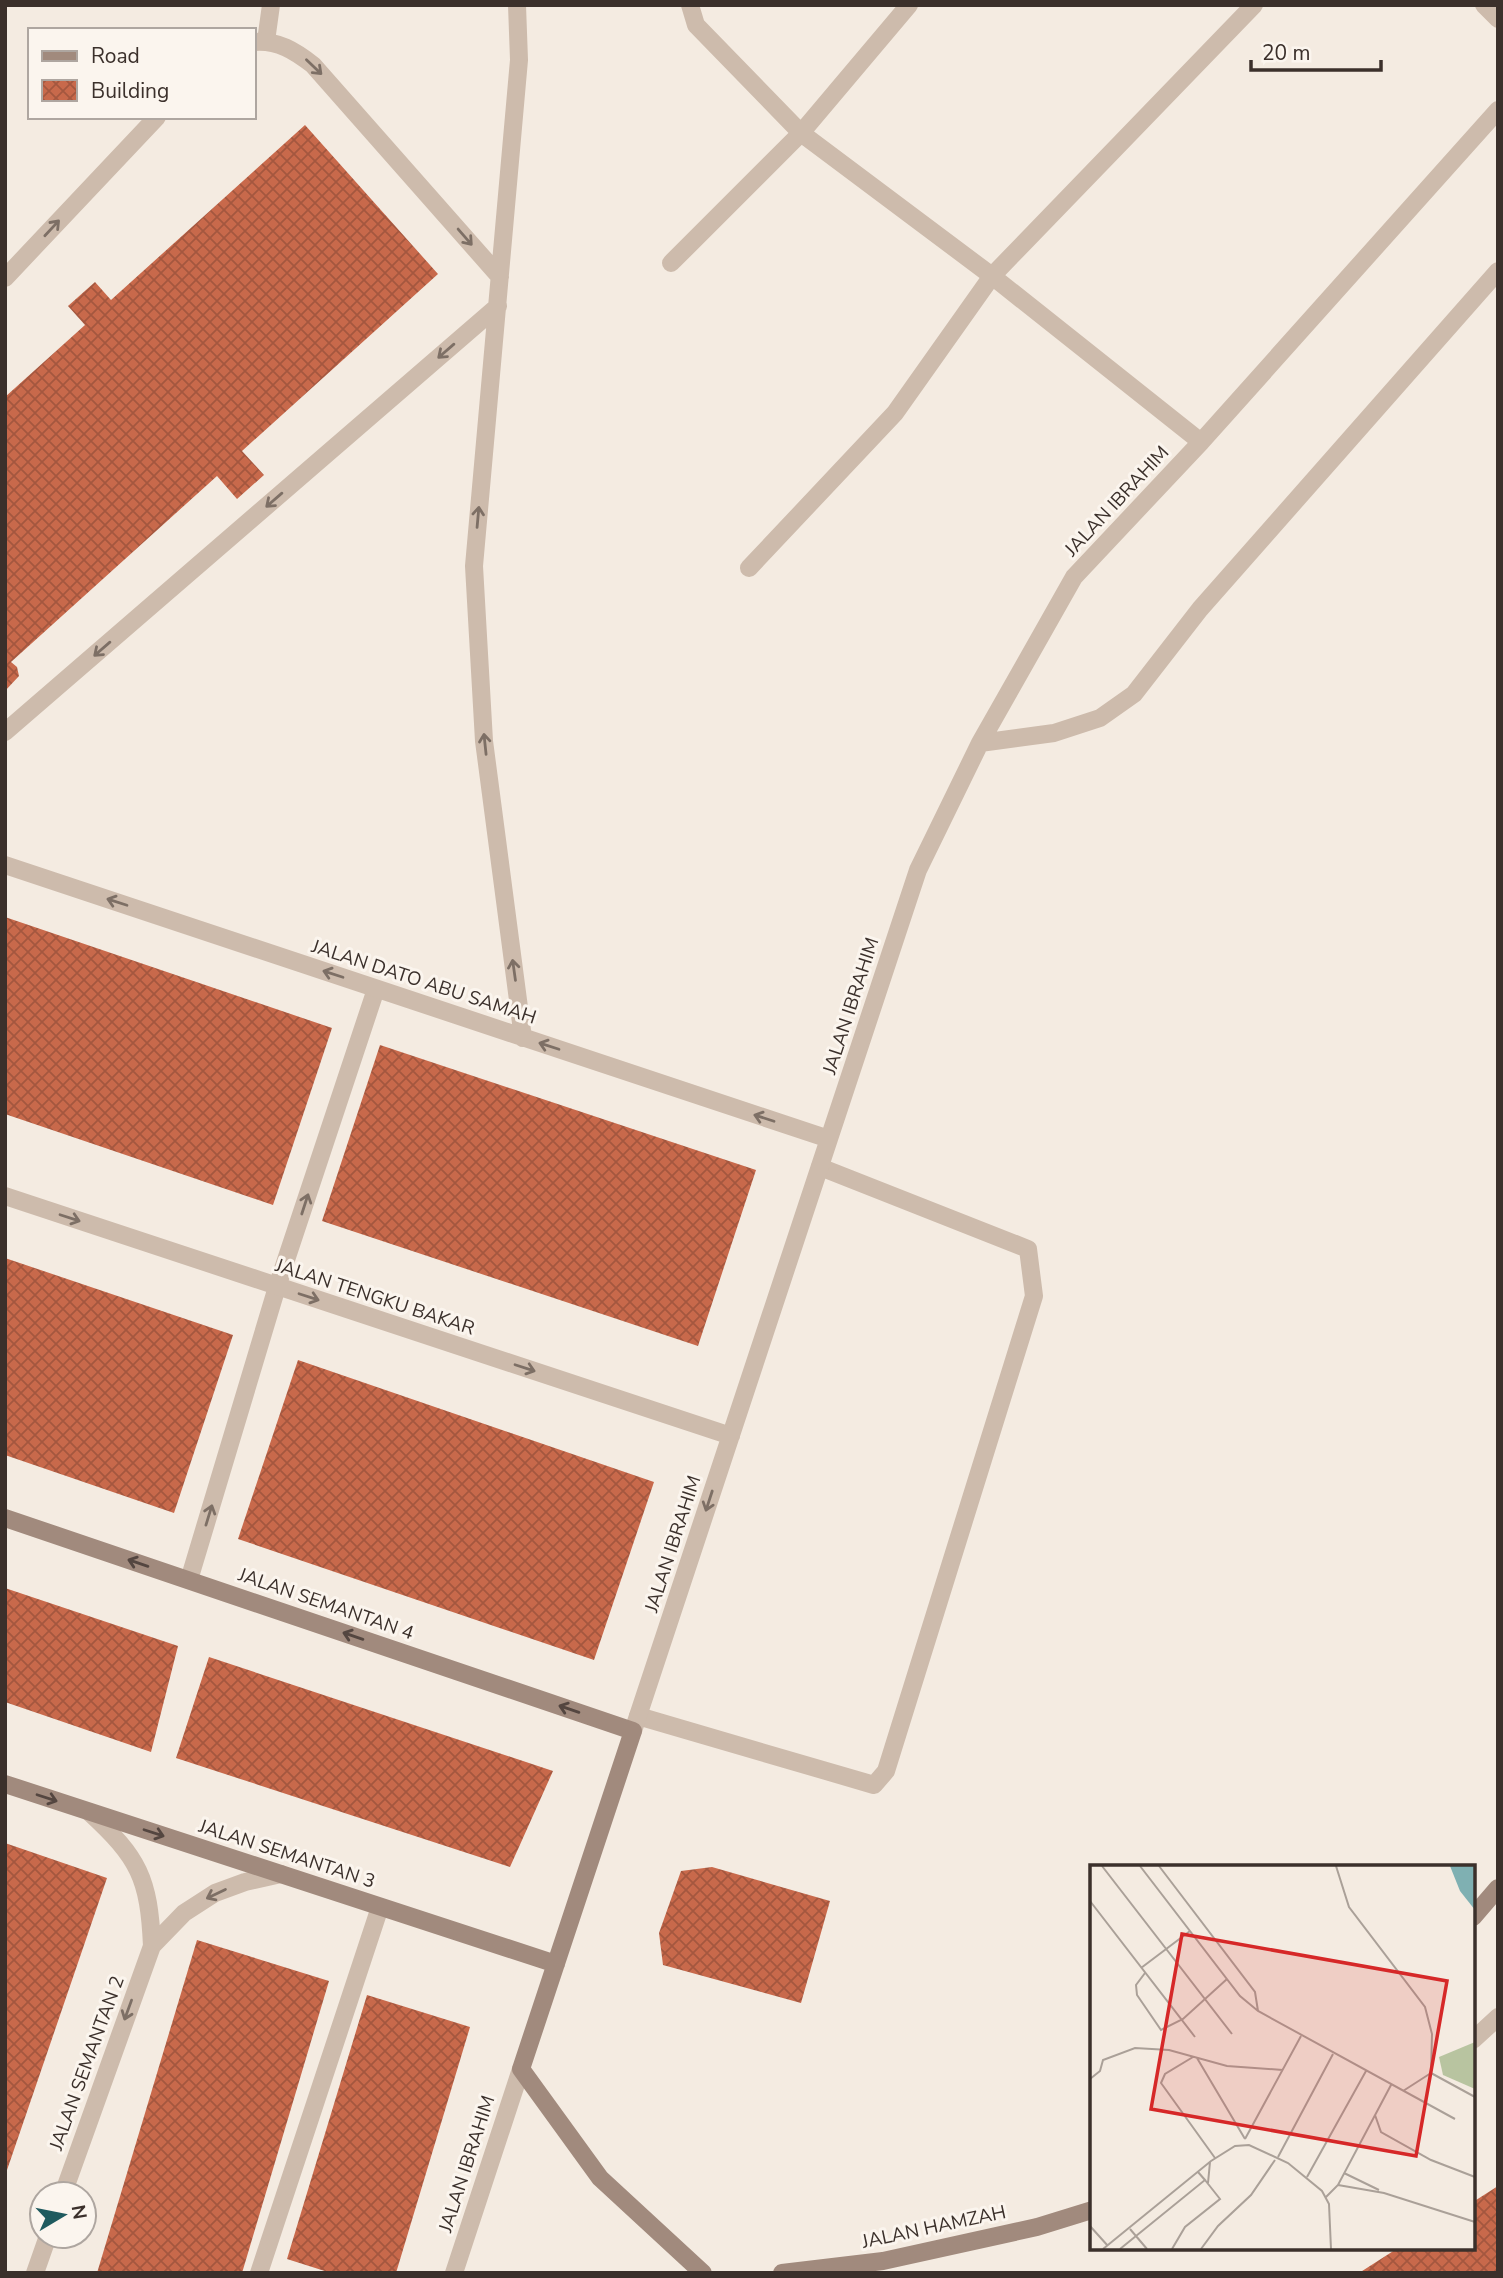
<svg xmlns="http://www.w3.org/2000/svg" width="1503" height="2278" font-family="'Nunito Sans',sans-serif">
  <style>
    .building { fill: url(#building-cross-hatch) }
    .lines { fill: none; stroke-linecap: round; stroke-linejoin: round }
    .lane { stroke: #cdbbac; stroke-width: 18 }
    .street { stroke: #cdbbac; stroke-width: 18 }
    .secondary { stroke: #a18a7d; stroke-width: 18 }
    .oneway { stroke: #7d6f65 }
    .oneway2 { stroke: #544640 }
    .labels { text-anchor: middle; dominant-baseline: central; stroke-width: 6; stroke-linejoin: round; paint-order: stroke }
    .street-label { font-size: 19px; fill: #3b302b; stroke: #fbf5ee }
    .inset-road { fill: none; stroke: #aaa098; stroke-width: 2 }
    .view { fill: #d62828; fill-opacity: 0.15; stroke: #d62828; stroke-width: 3.5 }
    .inset-edge { fill: none; stroke: #3b302b; stroke-width: 3.5 }
  </style>
  <defs>
    <pattern id="building-cross-hatch" width="8" height="8" patternUnits="userSpaceOnUse" patternTransform="scale(1.75)"><rect width="8" height="8" fill="#c8694b"/><path d="M0 0l8 8M0 8l8-8" fill="none" stroke="#a4573f"/></pattern>
  </defs>
  <rect width="100%" height="100%" fill="#f4ebe1"/>
  <path class="building" d="M305,125L438,274L242,451L264,475L237,499L217,476L11,662L17,667L19,676L5,691V397L85,325L68,306L95,282L111,300Z
    M5,917L332,1028L273,1205L5,1114Z
    M380,1045L756,1170L698,1346L322,1221Z
    M5,1258L233,1335L174,1513L5,1455Z
    M298,1360L654,1482L594,1660L238,1539Z
    M5,1588L178,1646L151,1752L5,1702Z
    M209,1657L553,1771L510,1867L176,1758Z
    M5,1843L107,1878L6,2173H5Z
    M712,1867L830,1901L801,2003L663,1965L659,1933L681,1871Z
    M197,1940L329,1981L242,2273H97Z
    M367,1995L470,2027L396,2273H331L287,2259Z
    M1498,2186V2273H1359L1398,2248H1473V2202Z"/>
  <g class="lines">
    <path class="lane" d="M266,41L271,5
      M189,1580L277,1287L376,989
      M638,1716L874,1785L886,1771L1034,1296L1028,1249L820,1167
      M1473,2040L1498,2017
      M259,2273L380,1907"/>
    <path class="street" d="M517,5L519,60L474,566L484,741L523,1038
      M690,5L696,25L801,133L992,276L1201,442
      M1484,5L1498,19
      M254,42C278,40 295,51 313,65L500,277
      M671,263L801,133L909,5
      M5,278L157,117
      M749,568L895,413L992,276L1254,5
      M5,732L498,306
      M980,743L1054,733L1100,718L1134,694L1200,609L1498,271
      M5,865L829,1139
      M5,1196L731,1436
      M633,1731L918,870L980,743L1074,577L1201,442L1498,110
      M89,1812C139,1858 149,1878 152,1946
      M63,2194L152,1946L184,1913L215,1893L245,1882L281,1874
      M35,2273L48,2236
      M454,2273L521,2069"/>
    <path class="secondary" d="M5,1518L633,1731L521,2069L600,2178L703,2273
      M5,1784L556,1964
      M1473,1917L1498,1888
      M782,2273L883,2261L1037,2227L1092,2210"/>
  </g>
  <defs><path id="oneway-shaft" d="M-6 0H5M1.5-3L5.5 0L1.5 3" fill="none" stroke-width="1.6" stroke-linecap="round" stroke-linejoin="round" transform="scale(1.75)"/></defs>
  <g class="oneway">
    <use href="#oneway-shaft" transform="translate(314 67) rotate(44)"/>
    <use href="#oneway-shaft" transform="translate(52 228) rotate(-47)"/>
    <use href="#oneway-shaft" transform="translate(465 237) rotate(49)"/>
    <use href="#oneway-shaft" transform="translate(446 351) rotate(139)"/>
    <use href="#oneway-shaft" transform="translate(274 500) rotate(139)"/>
    <use href="#oneway-shaft" transform="translate(478 517) rotate(-85)"/>
    <use href="#oneway-shaft" transform="translate(102 649) rotate(139)"/>
    <use href="#oneway-shaft" transform="translate(485 744) rotate(-96)"/>
    <use href="#oneway-shaft" transform="translate(117 902) rotate(-162)"/>
    <use href="#oneway-shaft" transform="translate(514 970) rotate(-98)"/>
    <use href="#oneway-shaft" transform="translate(333 974) rotate(-162)"/>
    <use href="#oneway-shaft" transform="translate(549 1046) rotate(-162)"/>
    <use href="#oneway-shaft" transform="translate(764 1118) rotate(-162)"/>
    <use href="#oneway-shaft" transform="translate(305 1204) rotate(-72)"/>
    <use href="#oneway-shaft" transform="translate(70 1218) rotate(18)"/>
    <use href="#oneway-shaft" transform="translate(309 1297) rotate(18)"/>
    <use href="#oneway-shaft" transform="translate(525 1368) rotate(18)"/>
    <use href="#oneway-shaft" transform="translate(709 1501) rotate(108)"/>
    <use href="#oneway-shaft" transform="translate(209 1515) rotate(-73)"/>
    <use href="#oneway-shaft" transform="translate(216 1894) rotate(154)"/>
    <use href="#oneway-shaft" transform="translate(128 2010) rotate(110)"/>
  </g>
  <g class="oneway2">
    <use href="#oneway-shaft" transform="translate(138 1563) rotate(-161)"/>
    <use href="#oneway-shaft" transform="translate(353 1636) rotate(-161)"/>
    <use href="#oneway-shaft" transform="translate(569 1709) rotate(-161)"/>
    <use href="#oneway-shaft" transform="translate(47 1798) rotate(18)"/>
    <use href="#oneway-shaft" transform="translate(154 1833) rotate(18)"/>
  </g>
  <g class="labels">
    <g class="street-label">
      <text transform="translate(1117 501) rotate(-47)">JALAN IBRAHIM</text>
      <text transform="translate(424 982) rotate(18)">JALAN DATO ABU SAMAH</text>
      <text transform="translate(851 1006) rotate(-72)">JALAN IBRAHIM</text>
      <text transform="translate(375 1297) rotate(18)">JALAN TENGKU BAKAR</text>
      <text transform="translate(673 1544) rotate(-72)">JALAN IBRAHIM</text>
      <text transform="translate(326 1604) rotate(19)">JALAN SEMANTAN 4</text>
      <text transform="translate(287 1854) rotate(18)">JALAN SEMANTAN 3</text>
      <text transform="translate(87 2063) rotate(-70)">JALAN SEMANTAN 2</text>
      <text transform="translate(467 2164) rotate(-72)">JALAN IBRAHIM</text>
      <text transform="translate(934 2227) rotate(-12)">JALAN HAMZAH</text>
    </g>
  </g>
  <g transform="translate(1090 1865)">
    <rect width="385" height="385" fill="#f4ebe1"/>
    <path d="M385,177V224L353,210L349,192Z" fill="#b8c4a0"/>
    <path d="M360,1H385V45L370,26Z" fill="#7fb0b2"/>
    <path class="inset-road" d="M12,1L142,169M50,1L150,131L168,146L365,254M69,1L165,127L168,146M246,1L259,42L335,142L342,169L341,208M0,36L105,172M51,103L100,66M55,108L46,120L47,130L71,165L93,154L137,114M103,192L75,209L71,218L125,293M107,193L155,274M341,208L385,232M0,214L10,206L13,195L45,183L79,185L137,201L193,205M313,226L341,208M285,250L291,267L341,295L385,312M155,274L211,171M188,292L243,189M254,308L289,325M217,312L276,206M118,318L120,297M248,320L294,328L385,357M236,332L248,320L301,220M0,361L18,381M40,364L57,384M13,384L121,296L145,281L159,280L198,298L232,326L239,339L241,384M30,384L115,315L108,307M82,384L95,362L130,334L115,315M111,384L128,361L161,330L185,295"/>
    <path class="view" d="M92,69L357,116L326,291L61,244Z"/>
    <rect width="385" height="385" class="inset-edge"/>
  </g>
  <rect width="1503" height="2278" fill="none" stroke="#3b302b" stroke-width="14"/>
  <rect x="28" y="28" width="228" height="91" fill="#fbf5ee" stroke="#aea6a0" stroke-width="2"/>
  <rect x="42" y="51" width="35" height="10" fill="#a18a7d" stroke="#aea6a0" stroke-width="2"/>
  <text x="91" y="63" font-size="21" fill="#3b302b">Road</text>
  <rect x="42" y="80" width="35" height="21" fill="url(#building-cross-hatch)" stroke="#aea6a0" stroke-width="2"/>
  <text x="91" y="98" font-size="21" fill="#3b302b">Building</text>
  <g transform="translate(63 2215) rotate(80)"><circle r="33" fill="#fbf5ee" stroke="#aea6a0" stroke-width="2"/>
  <path d="M0-5L12 26L0 18L-12 26Z" fill="#1f5a5e"/>
  <text y="-10" font-size="19" font-weight="bold" text-anchor="middle" fill="#3b302b">N</text>
  </g>
  <path d="M1251 60v10h130v-10" fill="none" stroke="#3b302b" stroke-width="3.5"/>
  <text x="1262" y="60" font-size="21" fill="#3b302b" stroke="#fbf5ee" stroke-width="5" paint-order="stroke">20 m</text>
</svg>
